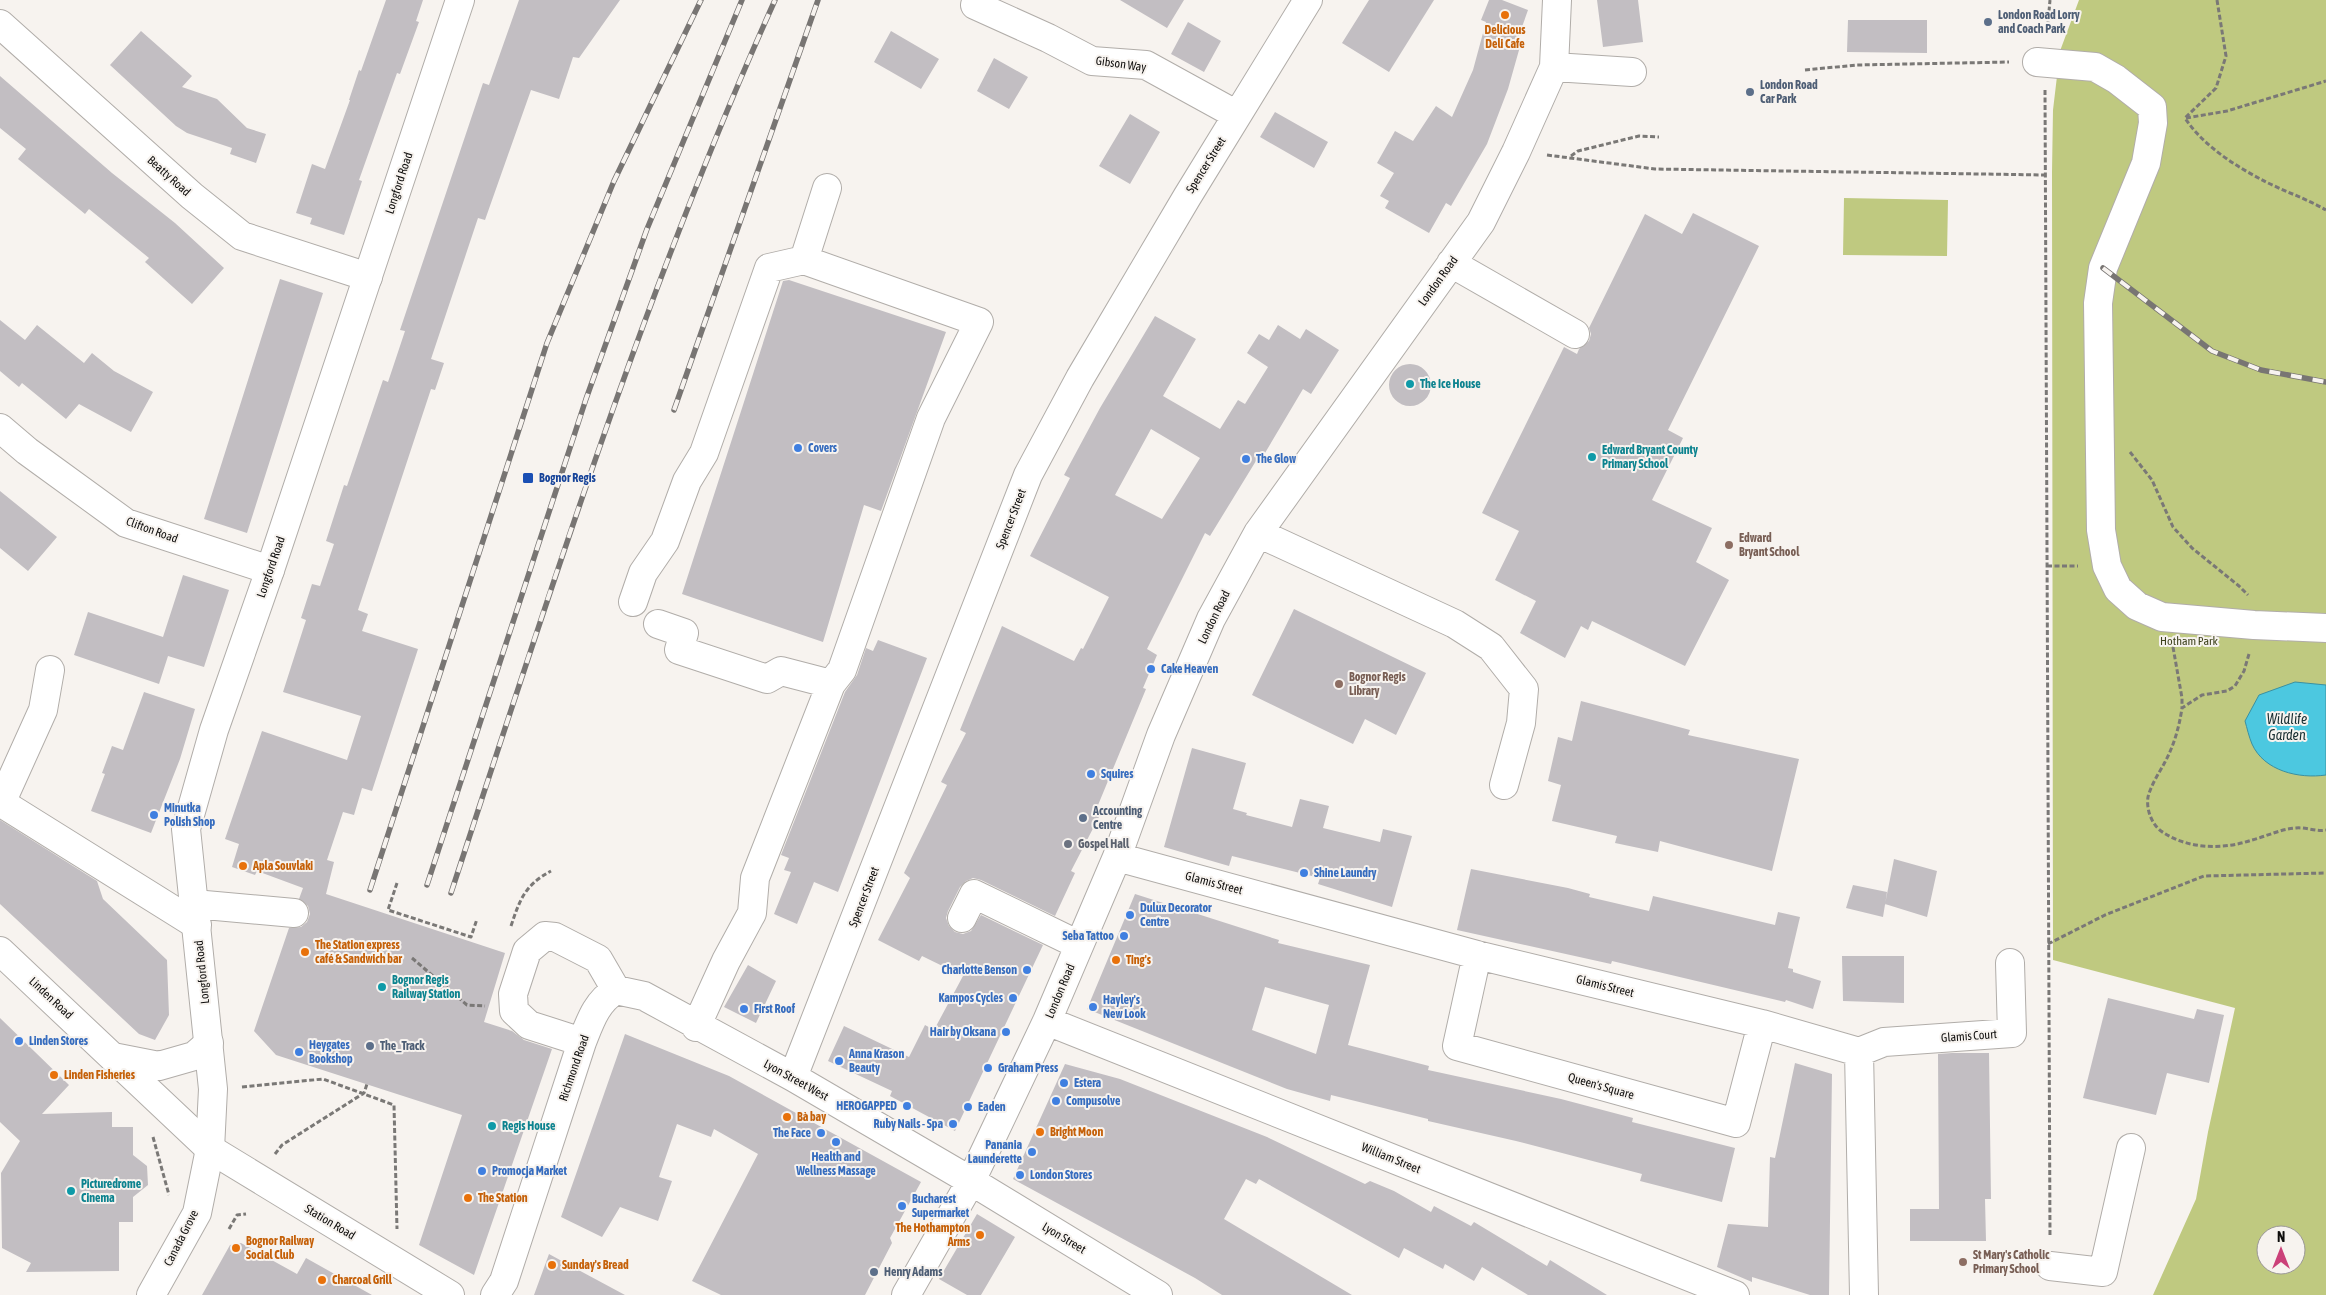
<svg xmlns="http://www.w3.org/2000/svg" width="2326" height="1295" font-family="'Asap Condensed',sans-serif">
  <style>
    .green { fill: #bfc980; fill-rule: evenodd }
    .water { fill: #4cc8e0; stroke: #3a90a1 }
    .building { fill: #c2bec2; fill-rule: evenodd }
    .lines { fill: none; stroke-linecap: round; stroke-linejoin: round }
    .minor-casing { stroke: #b1ada9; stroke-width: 30 }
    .major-casing { stroke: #b1ada9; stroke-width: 30 }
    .path { stroke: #7a7876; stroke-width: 3; stroke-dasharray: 5 2.5; stroke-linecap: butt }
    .minor { stroke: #fff; stroke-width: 28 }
    .major { stroke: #fff; stroke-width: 28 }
    .rail-casing { stroke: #787573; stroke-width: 5.5 }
    .rail { stroke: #f7f3ef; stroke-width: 4; stroke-dasharray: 11; stroke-linecap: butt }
    .food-dot { fill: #e8710a; stroke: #f7f3ef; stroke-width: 2 }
    .service-dot { fill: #5c6f8a; stroke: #f7f3ef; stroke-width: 2 }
    .culture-dot { fill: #0f9aa8; stroke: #f7f3ef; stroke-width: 2 }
    .shop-dot { fill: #3f7fe0; stroke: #f7f3ef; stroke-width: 2 }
    .transit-dot { fill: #1a4fb4; stroke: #f7f3ef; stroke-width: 2 }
    .education-dot { fill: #8d6e63; stroke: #f7f3ef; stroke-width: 2 }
    .worship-dot { fill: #6b7280; stroke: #f7f3ef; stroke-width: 2 }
    .labels { text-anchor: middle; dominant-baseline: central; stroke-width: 4; stroke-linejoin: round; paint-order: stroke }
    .service-label { font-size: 12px; font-weight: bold; fill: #4e5e75; stroke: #f7f3ef; text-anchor: start }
    .food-label { font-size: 12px; font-weight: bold; fill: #c56008; stroke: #f7f3ef; text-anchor: start }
    .street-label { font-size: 12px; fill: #0f0e0d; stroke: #f7f3ef }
    .culture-label { font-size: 12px; font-weight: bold; fill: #0d838f; stroke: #f7f3ef; text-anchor: start }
    .shop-label { font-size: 12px; font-weight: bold; fill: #366cbe; stroke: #f7f3ef; text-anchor: start }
    .transit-label { font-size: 12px; font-weight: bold; fill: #164399; stroke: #f7f3ef; text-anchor: start }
    .education-label { font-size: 12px; font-weight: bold; fill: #785e54; stroke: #f7f3ef; text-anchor: start }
    .park-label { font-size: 12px; fill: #3e421d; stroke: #f7f3ef }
    .worship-label { font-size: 12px; font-weight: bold; fill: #5b616d; stroke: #f7f3ef; text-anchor: start }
    .water-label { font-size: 14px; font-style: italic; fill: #172d31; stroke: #f7f3ef }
  </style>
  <rect width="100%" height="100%" fill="#f7f3ef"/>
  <path class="green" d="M2079,0H2326V1295H2153L2196,1199L2208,1132L2235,1008L2053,960L2052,172L2053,110L2060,51ZM2266,1235H2296V1265H2266Z
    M1844,198L1948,200L1947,256L1843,255Z"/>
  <path class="water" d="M2295,682L2326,685V775C2299,779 2264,771 2252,744C2249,737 2247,728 2245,721L2259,695Z"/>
  <path class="building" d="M386,0H423L416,21L419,22L400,74L397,73L359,180L362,181L344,235L310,224L312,218L296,213L312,164L325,169L350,100H349L359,70L361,71Z
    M519,0H620L579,58L573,57L559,99L531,90L485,220L478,218L431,359L444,363L435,390L431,389L358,610L368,614L362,631L418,649L372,791L362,788L354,815L343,812L327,860L334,862L326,894L505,953L484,1022L512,1031L524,1040L552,1049L474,1275L419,1245L462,1115L276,1055L254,1031L289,928L301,927L307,922L310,914L308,906L299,899L303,888L257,871L255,875L232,867L239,844L225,839L262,731L347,760L361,716L283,692L306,620L301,618L312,584L320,586L334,544L326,541L344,485L347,486L383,380L388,382L405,331L400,330L483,83L489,85Z
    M1120,0H1184L1167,28Z
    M1369,0H1434L1389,72L1342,43Z
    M1489,0H1502L1528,10L1517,41L1521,43L1508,89L1487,144L1451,206L1446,203L1429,233L1385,208L1389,201L1380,196L1394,173L1377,163L1395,131L1413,141L1436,106L1452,117L1473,70L1486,22L1481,20Z
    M1597,0H1638L1643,42L1603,47Z
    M1848,20H1927V53L1847,52Z
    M1188,22L1221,41L1204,72L1171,54Z
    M141,31L192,76L182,87L217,99L247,128L266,134L256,163L230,154L232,148L187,133L176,126L110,65Z
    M891,31L939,59L921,89L874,62Z
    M994,58L1028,77L1009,109L977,91Z
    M0,76L112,173L175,223L224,268L192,304L145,262L149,258L89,209L85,214L18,159L26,149L0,128Z
    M1275,112L1328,142L1314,168L1260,137Z
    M1130,114L1160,132L1130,184L1099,166Z
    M1693,213L1759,246L1668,430L1683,438L1652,500L1712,528L1696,562L1729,580L1685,666L1592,621L1588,630L1581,626L1565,658L1520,633L1536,601L1495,580L1519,531L1482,513L1564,347L1577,354L1579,349L1589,341L1591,334L1589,328L1645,214L1682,234Z
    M280,279L323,293L247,533L204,519Z
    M789,280L946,332L881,511L864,505L823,642L682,594L783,281Z
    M1155,316L1196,339L1163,396L1220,429L1238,400L1245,404L1268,367L1247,353L1259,334L1269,340L1278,325L1300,339L1306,329L1339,350L1311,394L1303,389L1262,458L1259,456L1210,536L1205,533L1147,649L1157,655L1143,688L1146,689L1096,810L1101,813L1071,871L1075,873L1055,916L981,880L973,878L966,881L960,887L948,911L946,918L949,926L955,932L963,934L971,931L981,915L1043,945L955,1131L890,1096L892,1091L828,1061L844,1026L909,1057L925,1025L934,1030L963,976L922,956L919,961L878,940L910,878L904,873L947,785L941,782L966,733L960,730L1002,626L1074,661L1081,648L1083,649L1109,597L1030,556L1070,478L1064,475L1100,408ZM1151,429L1200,458L1162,519L1115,495Z
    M0,320L25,340L37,325L84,363L92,353L114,371L153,392L131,432L79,404L66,419L22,383L19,387L0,371Z
    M1389 385a21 21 0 1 1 42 0a21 21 0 1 1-42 0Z
    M0,491L57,537L28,571L0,548Z
    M183,575L229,590L204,667L168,656L159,684L74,655L88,612L163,637Z
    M1294,609L1426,673L1396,735L1365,719L1353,744L1252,695Z
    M878,640L927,658L838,892L814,882L797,924L774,914L791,872L784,870L789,858L781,855L845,692L857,675L866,648L873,651Z
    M144,692L195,709L180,759L151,833L91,811L105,774L102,773L112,746L123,750Z
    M1581,701L1690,730L1688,735L1799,759L1772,871L1660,841L1658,852L1615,843L1617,836L1552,821L1561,785L1548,781L1558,737L1572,741Z
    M1192,748L1246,763L1233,809L1247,813L1246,815L1292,827L1300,799L1329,806L1323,828L1380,842L1383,829L1412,836L1392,907L1318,884L1320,878L1232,856L1229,866L1164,847Z
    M0,820L97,881L103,899L167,960L169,1015L155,1040L139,1034L0,904Z
    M1894,859L1937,871L1927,917L1885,904Z
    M1471,869L1568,888L1590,894L1589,897L1649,911L1653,896L1775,925L1778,912L1800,917L1788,968L1793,969V972L1821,981L1813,1009L1786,1000L1785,1002L1612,961L1611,964L1457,930Z
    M1853,885L1887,892L1883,917L1846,908Z
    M1135,894L1279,940L1278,943L1370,965L1348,1045L1429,1066L1428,1070L1561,1099L1633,1118L1632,1122L1735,1148L1722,1202L1640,1181L1642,1174L1516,1141L1428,1121V1119L1331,1095L1330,1101L1287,1089L1087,1009ZM1265,987L1329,1005L1316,1054L1252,1030Z
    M1842,956H1904V1003L1843,1001Z
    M748,965L776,981L756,1023L724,1007Z
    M2108,998L2194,1019L2197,1009L2224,1015L2209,1083L2167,1073L2156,1115L2083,1098Z
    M0,1018L69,1085L42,1114L112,1112V1127H133V1155L147,1166L148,1185L133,1197V1222H119V1271L26,1272L31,1263L2,1248L1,1173L20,1141L0,1122Z
    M625,1034L729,1076L921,1182L890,1238L892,1243L865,1295H721L692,1281L758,1154L714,1129L711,1137L677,1124L659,1177L672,1181L658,1221L620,1207L602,1237L561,1217Z
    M1952,1053H1989L1991,1199H1985L1986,1241H1910V1209H1939L1938,1054Z
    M1795,1063L1832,1074L1829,1295H1810L1752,1277V1282L1717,1267L1728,1224L1768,1227L1770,1157L1775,1158Z
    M1065,1064L1120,1079L1267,1137L1365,1184L1370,1181L1394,1191L1431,1212L1434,1206L1471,1226L1474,1222L1547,1266L1550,1260L1607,1295H1528L1482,1267L1474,1281L1445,1264L1443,1269L1404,1248L1399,1258L1259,1179L1256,1184L1246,1179L1224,1219L1352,1295H1222L1195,1278L1013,1179Z
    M977,1214L1015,1237L981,1295H967L939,1279Z
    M241,1243L297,1274L306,1258L372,1295H202L230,1245Z
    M549,1254L571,1266L625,1295H534Z"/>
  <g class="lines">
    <defs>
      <path id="minor" d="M975,5L1048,38L1092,61L1146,65L1237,115
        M0,24L192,196L242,236L368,277
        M2037,62L2095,67L2116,79L2152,107L2153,123L2146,163L2103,268L2098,303L2101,530L2107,566L2118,589L2137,606L2162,617L2254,625L2326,628
        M1554,67L1632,72
        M1451,263L1575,334
        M0,428L27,451L126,523L270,570
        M1258,533L1455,624L1491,647L1524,689L1521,723L1504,785
        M633,602L643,573L665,541L687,481L704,453L769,268L804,260
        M658,624L684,633L679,650L767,679L781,671L831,684
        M0,802L197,925
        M1,803L43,710L50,670
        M1117,857L1477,955L1762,1024L1859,1052L1864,1295
        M194,904L294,913
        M962,918L974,894L1079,945
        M0,951L210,1149L450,1295
        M1477,955L1457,1046L1736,1123L1762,1024
        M616,990L644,996L793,1077L971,1181L1158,1295
        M1047,1021L1735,1295
        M696,1027L726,961L752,913L755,878L831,684L842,670L931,418L979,322L804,260L827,188
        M582,1042L529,1025L514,1011L513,994L527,951L545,936L555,937L598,959L616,990
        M1859,1052L1884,1042L2012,1033L2010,963
        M113,1057L159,1066L194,1056L209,1043
        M793,1077L1028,475L1080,378L1187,197L1308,0
        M2050,1266L2103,1272L2131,1148
        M495,1295L504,1281L582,1042C590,1022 596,1002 616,990
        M906,1295L971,1181L1047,1021L1117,857L1161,735L1211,619L1258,533L1481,222L1516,152L1554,67L1557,0"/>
      <path id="major" d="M151,1295L197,1213L210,1149L213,1089L186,829L214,730L270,570L460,0"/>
    </defs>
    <use href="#minor" class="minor-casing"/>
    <use href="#major" class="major-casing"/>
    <path class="path" d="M2217,0L2226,56L2216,88L2185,118C2203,146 2237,167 2266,182C2286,192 2307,199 2326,210
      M2047,34L2050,0
      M1805,70L1857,65L2009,62
      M2045,90L2050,1237
      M2186,118L2227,111L2326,81
      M1547,155L1655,169L2046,175
      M1571,156L1578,151L1639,136L1659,137
      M2130,452L2152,480L2173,527L2192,548L2239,586L2248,595
      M2047,566H2078
      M2173,647L2182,698V708
      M2249,654L2244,671L2235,686L2227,691L2202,695L2182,708C2179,728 2174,745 2165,762C2159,773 2151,785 2148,797C2146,810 2152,826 2164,833C2189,849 2223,850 2252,840C2267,836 2281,829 2296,828C2306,827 2317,832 2326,830
      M397,883L388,910L471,937L477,919
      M511,926C520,899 525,885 551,871
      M2048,944L2105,915L2204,876L2326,873
      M412,958L467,1005L485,1006
      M242,1087L323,1079L394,1105L397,1229
      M153,1137L169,1195
      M275,1154L282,1145L364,1093L367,1084
      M229,1229L237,1215L246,1214"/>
    <use href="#minor" class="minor"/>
    <use href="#major" class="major"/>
    <defs>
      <path id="rail" d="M2103,268L2212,351L2261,370L2326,382
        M674,410L818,0
        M427,885L586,399L647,229L742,0
        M370,890L547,343L614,181L701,0
        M451,893C550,592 645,289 775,0"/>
    </defs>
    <use href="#rail" class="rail-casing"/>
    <use href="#rail" class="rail"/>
  </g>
  <g class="food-dot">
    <circle cx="1505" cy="15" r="5"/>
    <circle cx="243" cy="866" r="5"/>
    <circle cx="305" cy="952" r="5"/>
    <circle cx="1116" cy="960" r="5"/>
    <circle cx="54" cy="1075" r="5"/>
    <circle cx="787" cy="1117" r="5"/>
    <circle cx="1040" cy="1132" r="5"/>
    <circle cx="468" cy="1198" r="5"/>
    <circle cx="980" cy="1235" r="5"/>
    <circle cx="236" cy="1248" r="5"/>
    <circle cx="552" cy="1265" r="5"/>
    <circle cx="322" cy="1280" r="5"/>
  </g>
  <g class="service-dot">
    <circle cx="1988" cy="22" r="5"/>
    <circle cx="1750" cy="92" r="5"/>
    <circle cx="1083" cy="818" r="5"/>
    <circle cx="370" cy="1046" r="5"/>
    <circle cx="874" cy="1272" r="5"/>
  </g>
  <g class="culture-dot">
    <circle cx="1410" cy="384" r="5"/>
    <circle cx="1592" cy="457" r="5"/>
    <circle cx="382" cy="987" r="5"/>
    <circle cx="492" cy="1126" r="5"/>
    <circle cx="71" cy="1191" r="5"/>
  </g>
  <g class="shop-dot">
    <circle cx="798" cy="448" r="5"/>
    <circle cx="1246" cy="459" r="5"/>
    <circle cx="1151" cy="669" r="5"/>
    <circle cx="1091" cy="774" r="5"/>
    <circle cx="154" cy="815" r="5"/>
    <circle cx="1304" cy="873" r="5"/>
    <circle cx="1130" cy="915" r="5"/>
    <circle cx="1124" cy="936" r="5"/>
    <circle cx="1027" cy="970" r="5"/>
    <circle cx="1013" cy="998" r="5"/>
    <circle cx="1093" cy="1007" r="5"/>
    <circle cx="744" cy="1009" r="5"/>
    <circle cx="1006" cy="1032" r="5"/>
    <circle cx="19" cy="1041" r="5"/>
    <circle cx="299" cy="1052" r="5"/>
    <circle cx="839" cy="1061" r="5"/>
    <circle cx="988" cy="1068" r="5"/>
    <circle cx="1064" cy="1083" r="5"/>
    <circle cx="1056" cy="1101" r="5"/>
    <circle cx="907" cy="1106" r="5"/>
    <circle cx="968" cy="1107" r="5"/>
    <circle cx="953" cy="1124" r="5"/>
    <circle cx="821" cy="1133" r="5"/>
    <circle cx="836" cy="1142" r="5"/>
    <circle cx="1032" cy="1152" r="5"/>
    <circle cx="482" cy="1171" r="5"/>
    <circle cx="1020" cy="1175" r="5"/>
    <circle cx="902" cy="1206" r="5"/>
  </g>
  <rect class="transit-dot" x="522" y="472" width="12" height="12" rx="2.5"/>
  <g class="education-dot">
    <circle cx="1729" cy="545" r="5"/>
    <circle cx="1339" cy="684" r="5"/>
    <circle cx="1963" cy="1262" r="5"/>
  </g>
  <circle class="worship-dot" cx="1068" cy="844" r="5"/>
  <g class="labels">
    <g class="service-label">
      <text x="1998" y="15">London Road Lorry<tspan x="1998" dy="14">and Coach Park</tspan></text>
      <text x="1760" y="85">London Road<tspan x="1760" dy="14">Car Park</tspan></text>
      <text x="1093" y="811">Accounting<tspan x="1093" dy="14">Centre</tspan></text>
      <text x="380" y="1046">The_Track</text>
      <text x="884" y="1272">Henry Adams</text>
    </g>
    <g class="food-label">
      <text x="1505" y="30" text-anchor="middle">Delicious<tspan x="1505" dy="14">Deli Cafe</tspan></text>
      <text x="253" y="866">Apla Souvlaki</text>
      <text x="315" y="945">The Station express<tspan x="315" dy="14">café &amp; Sandwich bar</tspan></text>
      <text x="1126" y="960">Ting's</text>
      <text x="64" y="1075">Linden Fisheries</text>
      <text x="797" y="1117">Bà bay</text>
      <text x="1050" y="1132">Bright Moon</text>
      <text x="478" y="1198">The Station</text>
      <text x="970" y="1228" text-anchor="end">The Hothampton<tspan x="970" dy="14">Arms</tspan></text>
      <text x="246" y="1241">Bognor Railway<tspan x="246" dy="14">Social Club</tspan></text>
      <text x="562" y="1265">Sunday's Bread</text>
      <text x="332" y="1280">Charcoal Grill</text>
    </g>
    <g class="street-label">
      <text transform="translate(1121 64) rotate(8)">Gibson Way</text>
      <text transform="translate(1206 165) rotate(-58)">Spencer Street</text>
      <text transform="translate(169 176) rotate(42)">Beatty Road</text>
      <text transform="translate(399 183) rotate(-72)">Longford Road</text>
      <text transform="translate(1438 281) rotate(-54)">London Road</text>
      <text transform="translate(1011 519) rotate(-69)">Spencer Street</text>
      <text transform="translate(152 530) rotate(20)">Clifton Road</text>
      <text transform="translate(271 567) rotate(-71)">Longford Road</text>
      <text transform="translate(1214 617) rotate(-64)">London Road</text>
      <text transform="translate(1214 883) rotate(15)">Glamis Street</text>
      <text transform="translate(864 897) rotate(-69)">Spencer Street</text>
      <text transform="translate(202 972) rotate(-96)">Longford Road</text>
      <text transform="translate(1605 986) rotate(14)">Glamis Street</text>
      <text transform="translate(1060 991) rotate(-67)">London Road</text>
      <text transform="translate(51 998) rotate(43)">Linden Road</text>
      <text transform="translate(1969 1036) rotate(-4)">Glamis Court</text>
      <text transform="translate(574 1068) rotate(-71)">Richmond Road</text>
      <text transform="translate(796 1080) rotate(29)">Lyon Street West</text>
      <text transform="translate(1601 1086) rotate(16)">Queen's Square</text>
      <text transform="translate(1391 1158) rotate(22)">William Street</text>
      <text transform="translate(330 1222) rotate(31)">Station Road</text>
      <text transform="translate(181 1238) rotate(-63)">Canada Grove</text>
      <text transform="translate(1064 1238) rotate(31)">Lyon Street</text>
    </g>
    <g class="culture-label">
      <text x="1420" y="384">The Ice House</text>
      <text x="1602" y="450">Edward Bryant County<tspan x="1602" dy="14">Primary School</tspan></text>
      <text x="392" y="980">Bognor Regis<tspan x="392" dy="14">Railway Station</tspan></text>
      <text x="502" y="1126">Regis House</text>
      <text x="81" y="1184">Picturedrome<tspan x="81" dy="14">Cinema</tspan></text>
    </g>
    <g class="shop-label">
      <text x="808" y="448">Covers</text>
      <text x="1256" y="459">The Glow</text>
      <text x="1161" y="669">Cake Heaven</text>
      <text x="1101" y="774">Squires</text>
      <text x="164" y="808">Minutka<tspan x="164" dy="14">Polish Shop</tspan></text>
      <text x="1314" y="873">Shine Laundry</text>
      <text x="1140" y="908">Dulux Decorator<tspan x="1140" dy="14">Centre</tspan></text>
      <text x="1114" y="936" text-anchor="end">Seba Tattoo</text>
      <text x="1017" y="970" text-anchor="end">Charlotte Benson</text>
      <text x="1003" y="998" text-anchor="end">Kampos Cycles</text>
      <text x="1103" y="1000">Hayley's<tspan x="1103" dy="14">New Look</tspan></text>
      <text x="754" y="1009">First Roof</text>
      <text x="996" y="1032" text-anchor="end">Hair by Oksana</text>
      <text x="29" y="1041">Linden Stores</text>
      <text x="309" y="1045">Heygates<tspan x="309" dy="14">Bookshop</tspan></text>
      <text x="849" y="1054">Anna Krason<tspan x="849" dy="14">Beauty</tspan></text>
      <text x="998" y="1068">Graham Press</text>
      <text x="1074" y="1083">Estera</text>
      <text x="1066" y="1101">Compusolve</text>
      <text x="897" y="1106" text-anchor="end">HEROGAPPED</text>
      <text x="978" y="1107">Eaden</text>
      <text x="943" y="1124" text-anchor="end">Ruby Nails - Spa</text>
      <text x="811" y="1133" text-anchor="end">The Face</text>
      <text x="1022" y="1145" text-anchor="end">Panania<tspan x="1022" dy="14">Launderette</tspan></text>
      <text x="836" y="1157" text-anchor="middle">Health and<tspan x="836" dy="14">Wellness Massage</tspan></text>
      <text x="492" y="1171">Promocja Market</text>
      <text x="1030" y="1175">London Stores</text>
      <text x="912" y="1199">Bucharest<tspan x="912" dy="14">Supermarket</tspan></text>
    </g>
    <g class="transit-label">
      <text x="539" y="478">Bognor Regis</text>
    </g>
    <g class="education-label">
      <text x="1739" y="538">Edward<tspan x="1739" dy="14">Bryant School</tspan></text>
      <text x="1349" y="677">Bognor Regis<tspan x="1349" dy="14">Library</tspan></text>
      <text x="1973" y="1255">St Mary's Catholic<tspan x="1973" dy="14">Primary School</tspan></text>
    </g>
    <g class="park-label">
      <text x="2189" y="641">Hotham Park</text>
    </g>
    <g class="worship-label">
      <text x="1078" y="844">Gospel Hall</text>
    </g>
    <g class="water-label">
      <text x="2287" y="719">Wildlife<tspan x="2287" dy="16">Garden</tspan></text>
    </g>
  </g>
  <g transform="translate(2281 1250)"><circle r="24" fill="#f7f3ef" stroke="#9a9795"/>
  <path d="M0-4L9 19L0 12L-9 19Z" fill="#cb4179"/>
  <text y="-8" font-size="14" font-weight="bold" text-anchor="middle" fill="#0f0e0d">N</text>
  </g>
</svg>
